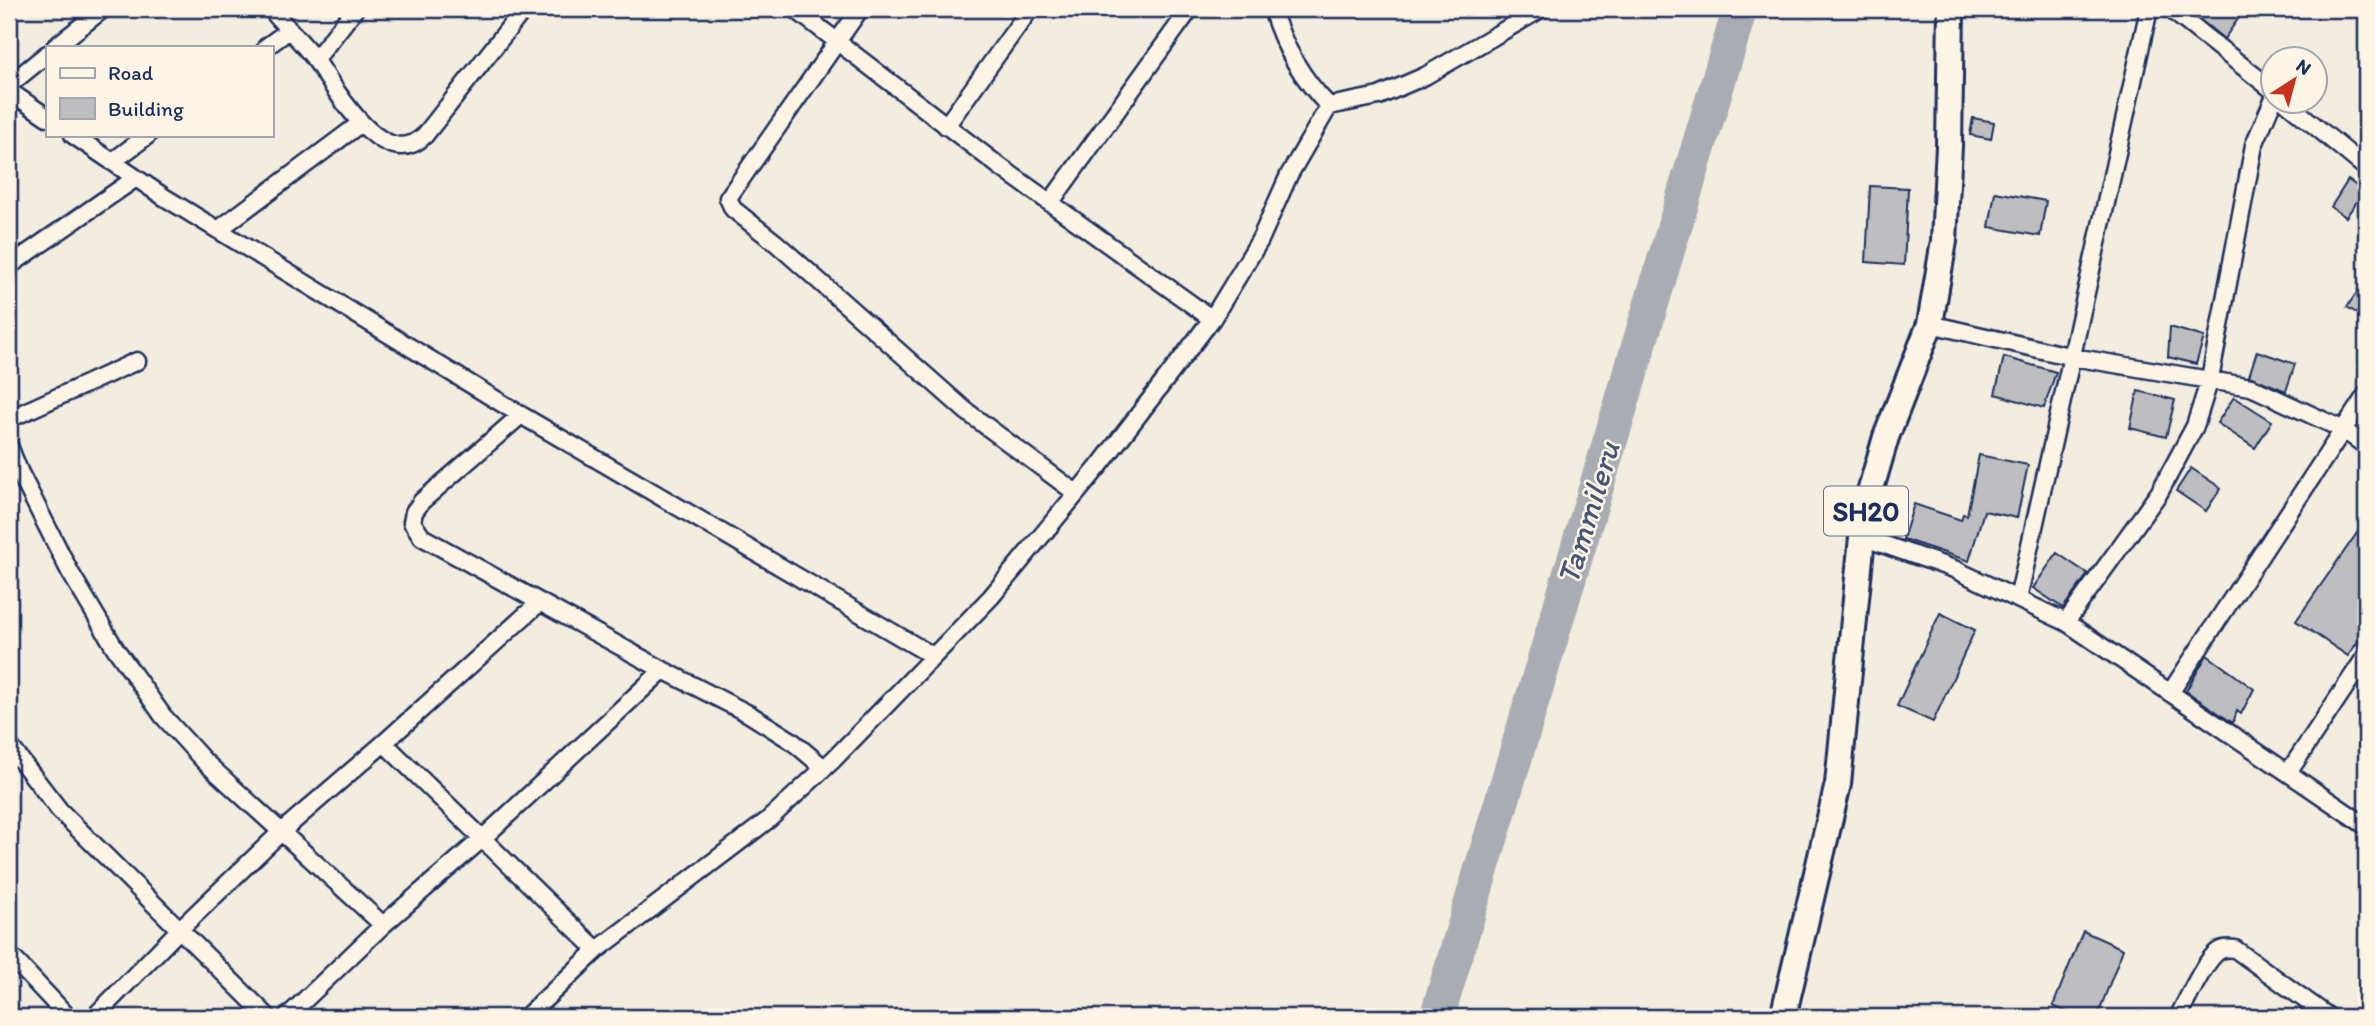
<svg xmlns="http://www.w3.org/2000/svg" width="2375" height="1026" font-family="Itim,sans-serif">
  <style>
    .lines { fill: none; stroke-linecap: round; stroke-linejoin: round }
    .river { stroke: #a9acb3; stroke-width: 35 }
    .building { fill: #bebec0; stroke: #1b2f5e; stroke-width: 2 }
    .street-casing { stroke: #1b2f5e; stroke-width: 21 }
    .primary-casing { stroke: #1b2f5e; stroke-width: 30 }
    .street { stroke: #fcf5e5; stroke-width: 16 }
    .primary { stroke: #fcf5e5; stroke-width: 24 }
    .labels { text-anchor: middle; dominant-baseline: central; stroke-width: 5; stroke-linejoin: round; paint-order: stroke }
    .shield { fill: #fcf5e5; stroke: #5e6a86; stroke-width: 2 }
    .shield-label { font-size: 28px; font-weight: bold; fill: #1b2f5e }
    .water-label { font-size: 32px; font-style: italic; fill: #465478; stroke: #fcf5e5 }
  </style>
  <rect width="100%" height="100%" fill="#f3ede0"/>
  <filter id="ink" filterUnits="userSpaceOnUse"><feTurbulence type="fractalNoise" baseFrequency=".0143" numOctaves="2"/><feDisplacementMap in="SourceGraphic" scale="14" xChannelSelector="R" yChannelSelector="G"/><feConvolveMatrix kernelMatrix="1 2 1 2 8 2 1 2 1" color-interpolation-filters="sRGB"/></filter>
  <g filter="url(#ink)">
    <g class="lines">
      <path class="river" d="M1437,1017L1740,9"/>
    </g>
    <path class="building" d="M2187,9H2245L2224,39Z
      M1973,118L1994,122L1991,139L1970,135Z
      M2348,180L2364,191L2346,217L2331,207Z
      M1870,186L1908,188L1904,265L1866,262Z
      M1995,192L2046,201L2040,236L1989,227Z
      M2366,279V319L2347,307Z
      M2170,327L2204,337L2196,364L2168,357Z
      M2257,351L2295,364L2286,391L2249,376Z
      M2004,357L2056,372L2044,408L1995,394Z
      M2138,391L2175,400L2166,437L2130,428Z
      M2234,397L2272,421L2255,448L2217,423Z
      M1979,455L2028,465L2017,518L1984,511L1969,561L1903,539L1914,504L1961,520L1963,514L1967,515Z
      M2191,468L2221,488L2206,511L2176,491Z
      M2366,520V629L2348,656L2296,621Z
      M2057,553L2088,574L2063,608L2033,588Z
      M1940,613L1975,630L1933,722L1897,706Z
      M2207,655L2254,689L2241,714L2237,711L2233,723L2186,691Z
      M2083,931L2123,949L2097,1017H2079L2053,1006Z"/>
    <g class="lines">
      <defs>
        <path id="street" d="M271,9C285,27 304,43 317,62C336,90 384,176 425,135L524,9
          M795,9L999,166L1212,319
          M860,9L728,198L733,209L776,243L966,411L1076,493
          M1272,9C1283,45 1302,79 1329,106
          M2170,9L2274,91
          M55,47L103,9
          M266,47L288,31
          M315,60L355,9
          M9,85L47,54
          M9,91L47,117
          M2286,102L2366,168
          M946,126L1030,9
          M73,135L164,197L521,415L933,656
          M112,162L148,135
          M1050,203L1190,9
          M218,230L361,123
          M9,266L136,178
          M1930,324L2073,357L2251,387L2342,429L2366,446
          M521,415L422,501L414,512L412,522L422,537L663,670L749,714L792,741L824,768
          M9,419L137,361
          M9,446L19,471L70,572L115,648L163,716L204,761L383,925
          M1862,537L1954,569L2066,622L2366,826
          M2018,599L2149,9
          M2066,622L2159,493L2195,426L2210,379L2254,145L2274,98
          M2170,693L2366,395
          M384,743L597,950
          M9,745L60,811L268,1017
          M2288,773L2366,656
          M9,954L68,1017
          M94,1017L180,929L281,832L384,743L539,603
          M287,1017L383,925L483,838L663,670
          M526,1017L597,950L768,820L833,760L991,597L1100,465L1212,319L1260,240L1289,175L1329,106L1379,96L1425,76L1541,9
          M2178,1017C2187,1001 2202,966 2215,954C2221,948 2227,948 2235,949L2329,1017"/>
        <path id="primary" d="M1783,1017L1838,784L1862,537L1870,492L1886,437L1930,324L1944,241L1949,146L1951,9"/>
      </defs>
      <use href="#street" class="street-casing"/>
      <use href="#primary" class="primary-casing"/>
      <use href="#street" class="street"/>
      <use href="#primary" class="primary"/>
    </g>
  </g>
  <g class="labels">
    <rect class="shield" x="1824" y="486.5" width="84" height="49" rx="5"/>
    <g class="shield-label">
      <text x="1866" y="511">SH20</text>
    </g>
    <g class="water-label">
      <text transform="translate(1588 513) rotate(-73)">Tammileru</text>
    </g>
  </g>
  <rect width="2375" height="1026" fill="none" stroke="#fcf5e5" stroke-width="35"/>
  <rect x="18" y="18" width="2340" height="991" fill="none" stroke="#1b2f5e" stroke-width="2.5" filter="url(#ink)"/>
  <rect x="46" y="46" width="228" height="91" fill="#fcf5e5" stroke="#a2a6af" stroke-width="2"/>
  <rect x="60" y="68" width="35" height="10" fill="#fcf5e5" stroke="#a2a6af" stroke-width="2"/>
  <text x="108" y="80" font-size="21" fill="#1b2f5e">Road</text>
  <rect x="60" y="98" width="35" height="21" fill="#bebec0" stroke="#a2a6af" stroke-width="2"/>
  <text x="108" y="116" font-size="21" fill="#1b2f5e">Building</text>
  <g transform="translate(2294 80) rotate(36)"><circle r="33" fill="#fcf5e5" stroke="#a2a6af" stroke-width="2"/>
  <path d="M0-5L12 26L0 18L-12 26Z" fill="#c8321e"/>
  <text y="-10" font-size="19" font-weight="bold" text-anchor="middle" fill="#1b2f5e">N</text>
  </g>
</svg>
